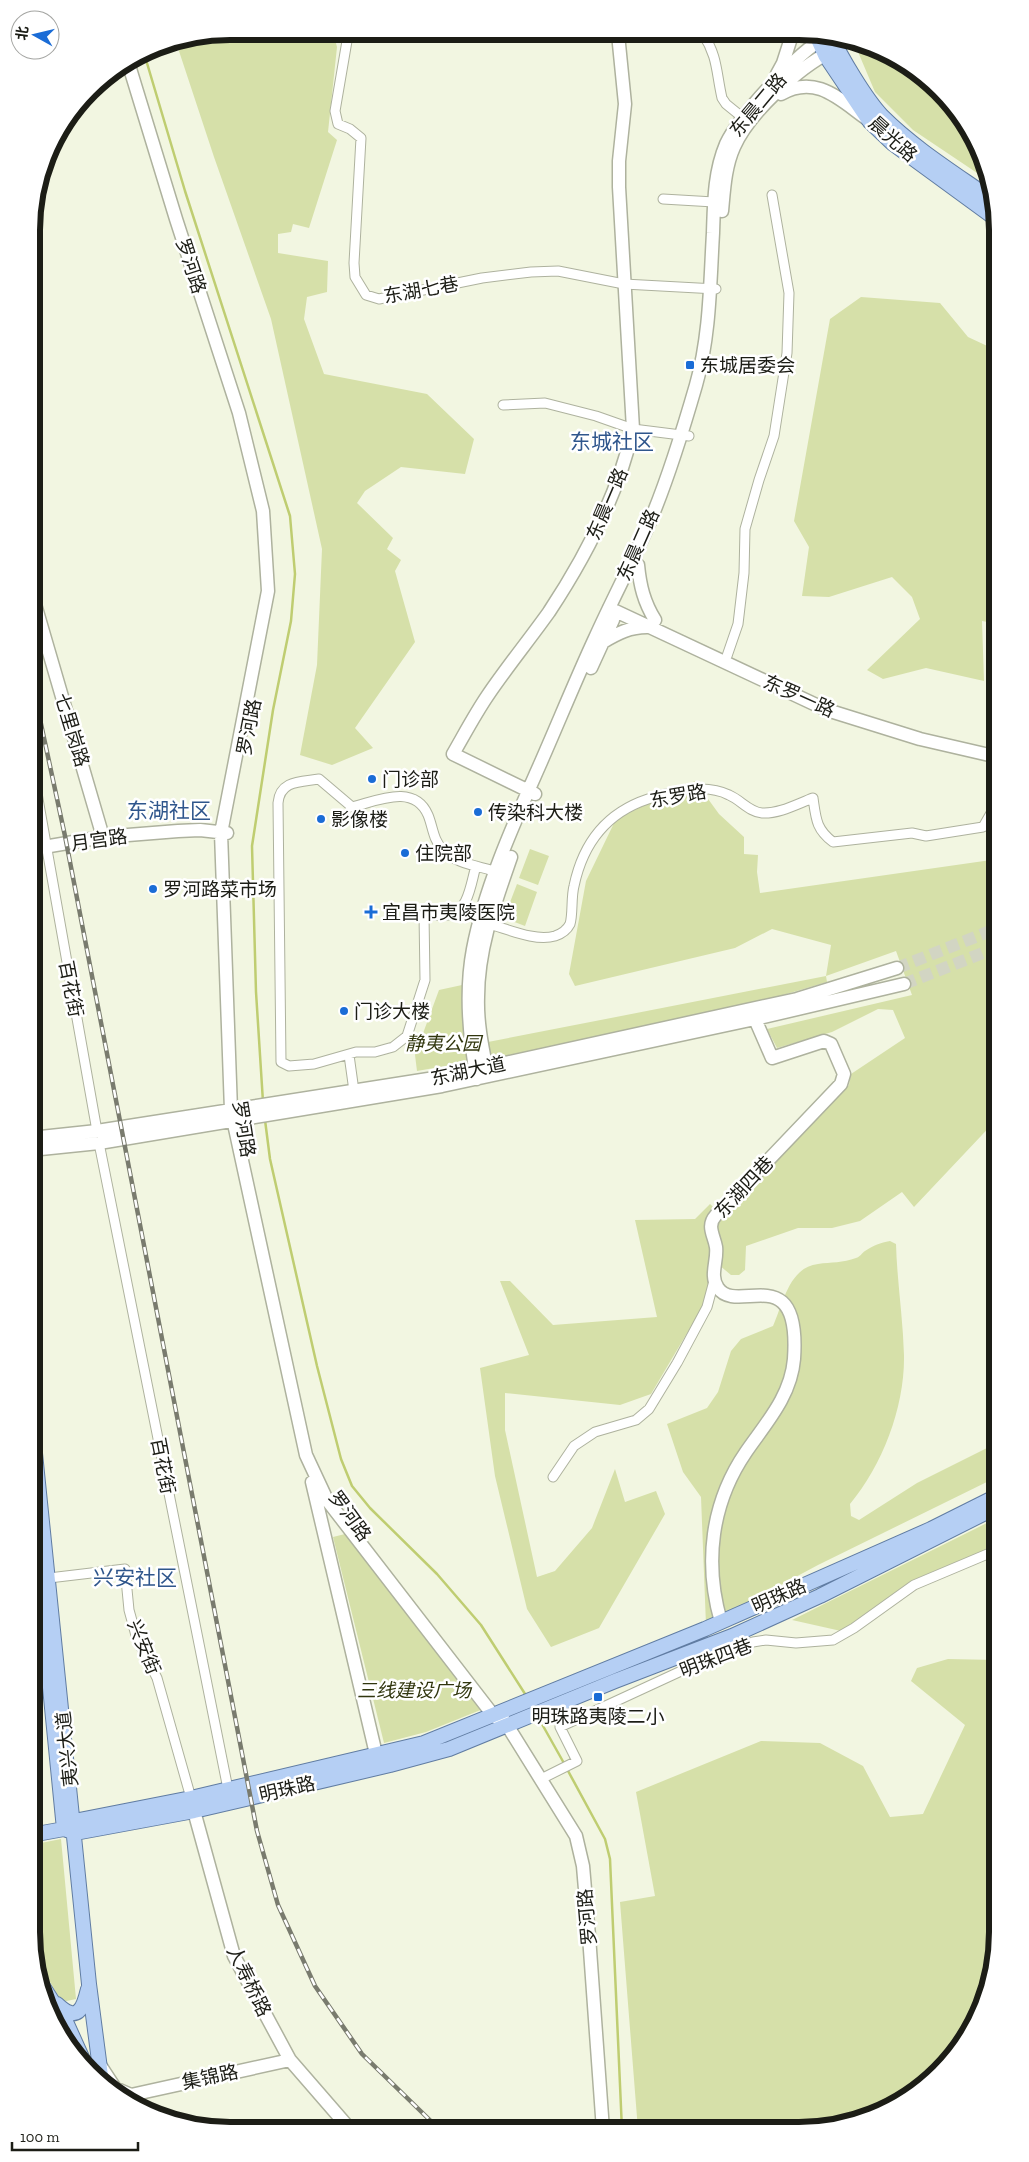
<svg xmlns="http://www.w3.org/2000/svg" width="1029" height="2162" font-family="'Zilla Slab','Noto Sans SC',serif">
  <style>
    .green { fill: #d6e0a9 }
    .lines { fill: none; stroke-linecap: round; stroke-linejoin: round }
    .stream { stroke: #bfcd71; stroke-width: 2.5 }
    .secondary-tunnel { stroke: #d2d5c3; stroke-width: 12; stroke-dasharray: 12 6; stroke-linecap: butt }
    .street-casing { stroke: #aeb29e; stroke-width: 11 }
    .secondary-casing { stroke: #aeb29e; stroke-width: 15 }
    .primary-casing { stroke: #607ca2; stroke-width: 16 }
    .street { stroke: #fff; stroke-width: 9 }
    .secondary { stroke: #fff; stroke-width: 12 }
    .primary { stroke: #b5cff4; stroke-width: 14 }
    .rail-casing { stroke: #797b6e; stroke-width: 4.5 }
    .rail { stroke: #fff; stroke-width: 2.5; stroke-dasharray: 8; stroke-linecap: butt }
    .poi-dot { fill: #1a6cd6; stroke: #fff; stroke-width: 2 }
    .labels { text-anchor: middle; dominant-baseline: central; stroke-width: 5; stroke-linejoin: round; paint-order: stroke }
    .street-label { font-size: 19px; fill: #1c1d16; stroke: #fff }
    .poi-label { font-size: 19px; fill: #1c1d16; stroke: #fff; text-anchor: start }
    .park-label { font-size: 19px; font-style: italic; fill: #31360e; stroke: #fff }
    .quarter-label { font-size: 21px; fill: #2f568c; stroke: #fff }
    .rim { fill: none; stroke: #1c1d16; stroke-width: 6 }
  </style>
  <rect width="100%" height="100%" fill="#f2f6e1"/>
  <path class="green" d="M230,31L333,32L337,47L328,132L337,140L309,228L293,224L291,232L278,234V253L328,261L327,292L307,297L304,319L324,374L427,394L474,439L465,474L401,467L365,491L357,503L393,538L387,549L401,560L395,571L415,642L355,728L373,748L332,765L300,755L317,665L322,549L271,319L214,157L176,42Z
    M853,40L887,52L930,81L964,120L992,183L913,130L875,92Z
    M861,297L940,303L968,337L998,351V622L993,623L982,621L984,681L926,668L883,679L867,670L920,619L912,597L892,577L829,597L802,596L809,547L794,521L830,319Z
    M695,781L719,814L744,837V854L758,855L757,872L760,893L998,859V1118L914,1207L902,1192L860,1221L832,1228H798L746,1246L745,1270L739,1275H731L719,1265L710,1281L703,1306L651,1394L620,1405L505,1393V1430L537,1577L555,1571L592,1528L615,1469L625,1502L656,1491L665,1514L599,1628L551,1647L527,1609L495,1476L480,1368L529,1355L500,1281H510L553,1325L657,1317L635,1220L695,1219L710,1204L724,1217L849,1085L851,1074L905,1038L893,1010L878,1009L832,1032L777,1048L767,1029L912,995L896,951L826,976L827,982L773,998L491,1059L488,1042L826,976L831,945L772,929L735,948L575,986L569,974L586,881L616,819Z
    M530,849L549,856L538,885L519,878Z
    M517,884L537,892L525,926L504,918Z
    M462,985V1012L468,1062L417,1071L415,1055L439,990Z
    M890,1241L896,1244C897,1281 903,1318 904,1355C905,1406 883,1465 850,1504L851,1516L859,1520L917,1483L997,1443V1477L818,1565L706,1625L701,1497L683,1472L667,1424L707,1408L718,1392L731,1351L741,1339L773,1326C783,1304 789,1267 818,1264C831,1262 843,1263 856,1258C860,1257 862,1253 865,1251C874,1245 880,1243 890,1241Z
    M997,1518V1545L913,1580L841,1631L792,1620Z
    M345,1534L483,1709L426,1732L384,1743L333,1537Z
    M948,1659L997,1660V1945L983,2008L949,2063L909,2097L851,2124L799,2131L638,2130L620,1902L655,1896L636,1792L761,1741L820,1743L863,1766L890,1817L923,1814L965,1725L911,1681L917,1668Z
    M61,1839L76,1999L62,2002L35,1957L31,1932V1845Z
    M43,1995L60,2022L71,2048L58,2032Z"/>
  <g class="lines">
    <path class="stream" d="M144,53L185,191L290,516L295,574L291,621L273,710L252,846L256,992L263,1102
      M265,1120L270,1159L317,1366L341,1459L352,1486L370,1508L437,1574L481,1625L527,1697
      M538,1717L565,1765
      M567,1769L605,1839L610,1859L622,2130"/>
    <path class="secondary-tunnel" d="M897,968L998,928
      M904,984L998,947"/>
    <defs>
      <path id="street" d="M703,34C718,57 716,72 722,98L726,104L742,117
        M347,41L335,111L338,124L350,129L361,138L354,263L355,277L366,295L379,299L482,278L531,272L558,271L624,284L716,289
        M663,199L714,202
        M503,405L545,403L596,416L633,429L689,436
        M727,656L738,624L744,573L745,529L759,480L774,436L787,353L789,293L772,195
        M32,765L97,1131
        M476,866C471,882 469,912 448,915C440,916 432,915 424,914L425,980L407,1036L393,1047L375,1052H356L314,1064L289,1066L281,1062L278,803C280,780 301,782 319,779L352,807C377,801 414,783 428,815C433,827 433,840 443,850C457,865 482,866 500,873
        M485,923C506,928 534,942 555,936C561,934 567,930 570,924C573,915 571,897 574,886C583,843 606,813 648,799C672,791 706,783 729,795C741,800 749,812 762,813C779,814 797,804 813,798C816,819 816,829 833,842L912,833L926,836L983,827L998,801
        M349,1055L354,1091
        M99,1143L228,1789
        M553,1477L574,1446L595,1432L636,1420L649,1409L677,1363L707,1307L714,1281
        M49,1578L125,1569L129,1610L137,1639L157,1678L191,1798
        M541,1779L577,1761L560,1727L692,1666L753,1642L766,1640L796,1643L833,1640L854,1628L914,1585L997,1550"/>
      <path id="secondary" d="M128,62L176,219L239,413L263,511L268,591L221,833L231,1110L306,1455L327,1500L493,1715L501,1721
        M777,74L783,63L792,35
        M781,94C816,74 839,99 867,119
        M722,211C724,190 725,167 734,147C749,113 799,67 832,51
        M638,565C640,586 644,602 655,620
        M32,594L103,837
        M609,608L827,710L920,739L998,757
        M603,642C618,633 630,627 647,627
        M591,668L613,620
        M535,794L453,754C464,735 475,714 488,695C507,667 529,640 549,612C586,556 618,495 633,429L619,187V161L625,104L618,34
        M32,849L103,837L178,831L200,830L227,833
        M488,1076C483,1050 477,1024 478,997C478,948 495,903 511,857
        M477,1079C469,1037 465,991 473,949C485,886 515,821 541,762C559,721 576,679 595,638C613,598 634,559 651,519C669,476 683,430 696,385C710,336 710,284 713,233C714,203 714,172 726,144C739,116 799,51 826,37
        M285,1112L442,1086L755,1019L904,984
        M31,1138L97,1131L441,1077L797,999L897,968
        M31,1150L99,1143L285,1112
        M312,1482L376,1754
        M31,1509H32
        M721,1622C704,1563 711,1503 746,1452C766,1423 791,1396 794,1359C801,1257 737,1316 718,1288C709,1276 718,1260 716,1247C714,1235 706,1226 716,1215L841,1084L844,1074L831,1044L824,1041L772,1058L755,1019
        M502,1717L576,1836L583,1866L589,1936L603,2130
        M194,1811L234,1956L290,2060L349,2128
        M100,2065L115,2088L131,2095
        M125,2099L131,2095L290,2060"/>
      <path id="primary" d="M816,35L825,55L870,122L892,143L996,219
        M831,35C840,56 866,99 882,116C915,149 956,174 994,201
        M31,1414L89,1984L102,2084
        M37,1556L64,1829
        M64,1829L74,1821L191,1798L424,1743L705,1629L931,1529L997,1496
        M31,1835L64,1829L75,1833L194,1811L390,1765L449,1749L615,1681L732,1636L820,1596L997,1507
        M37,1977L67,2024L85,2064
        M57,2004C77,2023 83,2010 88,1989"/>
    </defs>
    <use href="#street" class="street-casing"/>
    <use href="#secondary" class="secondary-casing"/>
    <use href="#primary" class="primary-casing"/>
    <use href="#street" class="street"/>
    <use href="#secondary" class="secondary"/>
    <use href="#primary" class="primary"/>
    <defs>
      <path id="rail" d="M32,682L65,836L257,1831L278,1905L315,1986L362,2054L439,2129"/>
    </defs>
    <use href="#rail" class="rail-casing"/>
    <use href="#rail" class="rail"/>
  </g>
  <g class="poi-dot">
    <rect x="685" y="360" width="10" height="10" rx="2.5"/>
    <circle cx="372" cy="779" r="5"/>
    <circle cx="478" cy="812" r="5"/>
    <circle cx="321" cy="819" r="5"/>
    <circle cx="405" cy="853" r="5"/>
    <circle cx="153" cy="889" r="5"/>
    <path d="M368.5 904.5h5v5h5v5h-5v5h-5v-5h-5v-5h5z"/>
    <circle cx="344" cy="1011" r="5"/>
    <rect x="593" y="1692" width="10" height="10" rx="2.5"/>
  </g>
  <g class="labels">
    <g class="street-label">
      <text transform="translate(758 105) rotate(-50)">东晨二路</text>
      <text transform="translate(893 139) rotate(42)">晨光路</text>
      <text transform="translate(191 266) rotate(72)">罗河路</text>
      <text transform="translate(421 290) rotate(-10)">东湖七巷</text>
      <text transform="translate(607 504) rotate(-67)">东晨一路</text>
      <text transform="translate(638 545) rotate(-66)">东晨二路</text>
      <text transform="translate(799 696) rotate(24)">东罗一路</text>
      <text transform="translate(249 727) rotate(-79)">罗河路</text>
      <text transform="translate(72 730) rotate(73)">七里岗路</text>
      <text transform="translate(678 796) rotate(-10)">东罗路</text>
      <text transform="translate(99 840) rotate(-8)">月宫路</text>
      <text transform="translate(71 989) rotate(79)">百花街</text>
      <text transform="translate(468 1071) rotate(-12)">东湖大道</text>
      <text transform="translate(244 1129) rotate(81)">罗河路</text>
      <text transform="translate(744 1187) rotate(-47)">东湖四巷</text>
      <text transform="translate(163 1466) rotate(79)">百花街</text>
      <text transform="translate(350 1516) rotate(54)">罗河路</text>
      <text transform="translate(779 1596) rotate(-24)">明珠路</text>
      <text transform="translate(144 1647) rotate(68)">兴安街</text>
      <text transform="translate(716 1658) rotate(-21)">明珠四巷</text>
      <text transform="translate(67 1749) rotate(-96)">夷兴大道</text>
      <text transform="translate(287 1789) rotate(-13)">明珠路</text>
      <text transform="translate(587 1917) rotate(-95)">罗河路</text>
      <text transform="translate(249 1981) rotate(64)">人寿桥路</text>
      <text transform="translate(210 2077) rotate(-12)">集锦路</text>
    </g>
    <g class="poi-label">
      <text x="700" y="365">东城居委会</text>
      <text x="382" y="779">门诊部</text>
      <text x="488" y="812">传染科大楼</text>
      <text x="331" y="819">影像楼</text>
      <text x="415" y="853">住院部</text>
      <text x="163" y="889">罗河路菜市场</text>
      <text x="382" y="912">宜昌市夷陵医院</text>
      <text x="354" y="1011">门诊大楼</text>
      <text x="598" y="1716" text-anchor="middle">明珠路夷陵二小</text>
    </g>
    <g class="park-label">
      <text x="443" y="1043">静夷公园</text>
      <text x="414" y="1690">三线建设广场</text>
    </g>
    <g class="quarter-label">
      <text x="612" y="441">东城社区</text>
      <text x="169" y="810">东湖社区</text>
      <text x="135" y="1577">兴安社区</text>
    </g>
  </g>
  <path d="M0 0H1029V2162H0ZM230 40H799A190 190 0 0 1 989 230V1932A190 190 0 0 1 799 2122H230A190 190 0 0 1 40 1932V230A190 190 0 0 1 230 40Z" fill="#fff" fill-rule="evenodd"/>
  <path class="rim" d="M230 40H799A190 190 0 0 1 989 230V1932A190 190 0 0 1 799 2122H230A190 190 0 0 1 40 1932V230A190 190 0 0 1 230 40Z"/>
  <g transform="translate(35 35) rotate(278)"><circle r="24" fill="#ffffff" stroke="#a4a5a2"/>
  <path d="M0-4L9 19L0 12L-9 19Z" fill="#1a6cd6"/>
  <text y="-8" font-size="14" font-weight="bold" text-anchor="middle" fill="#1c1d16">北</text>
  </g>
  <path d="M12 2142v8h126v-8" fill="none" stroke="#1c1d16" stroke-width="2.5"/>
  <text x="20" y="2142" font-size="15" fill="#1c1d16" stroke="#ffffff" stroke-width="4" paint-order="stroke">100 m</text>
</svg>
